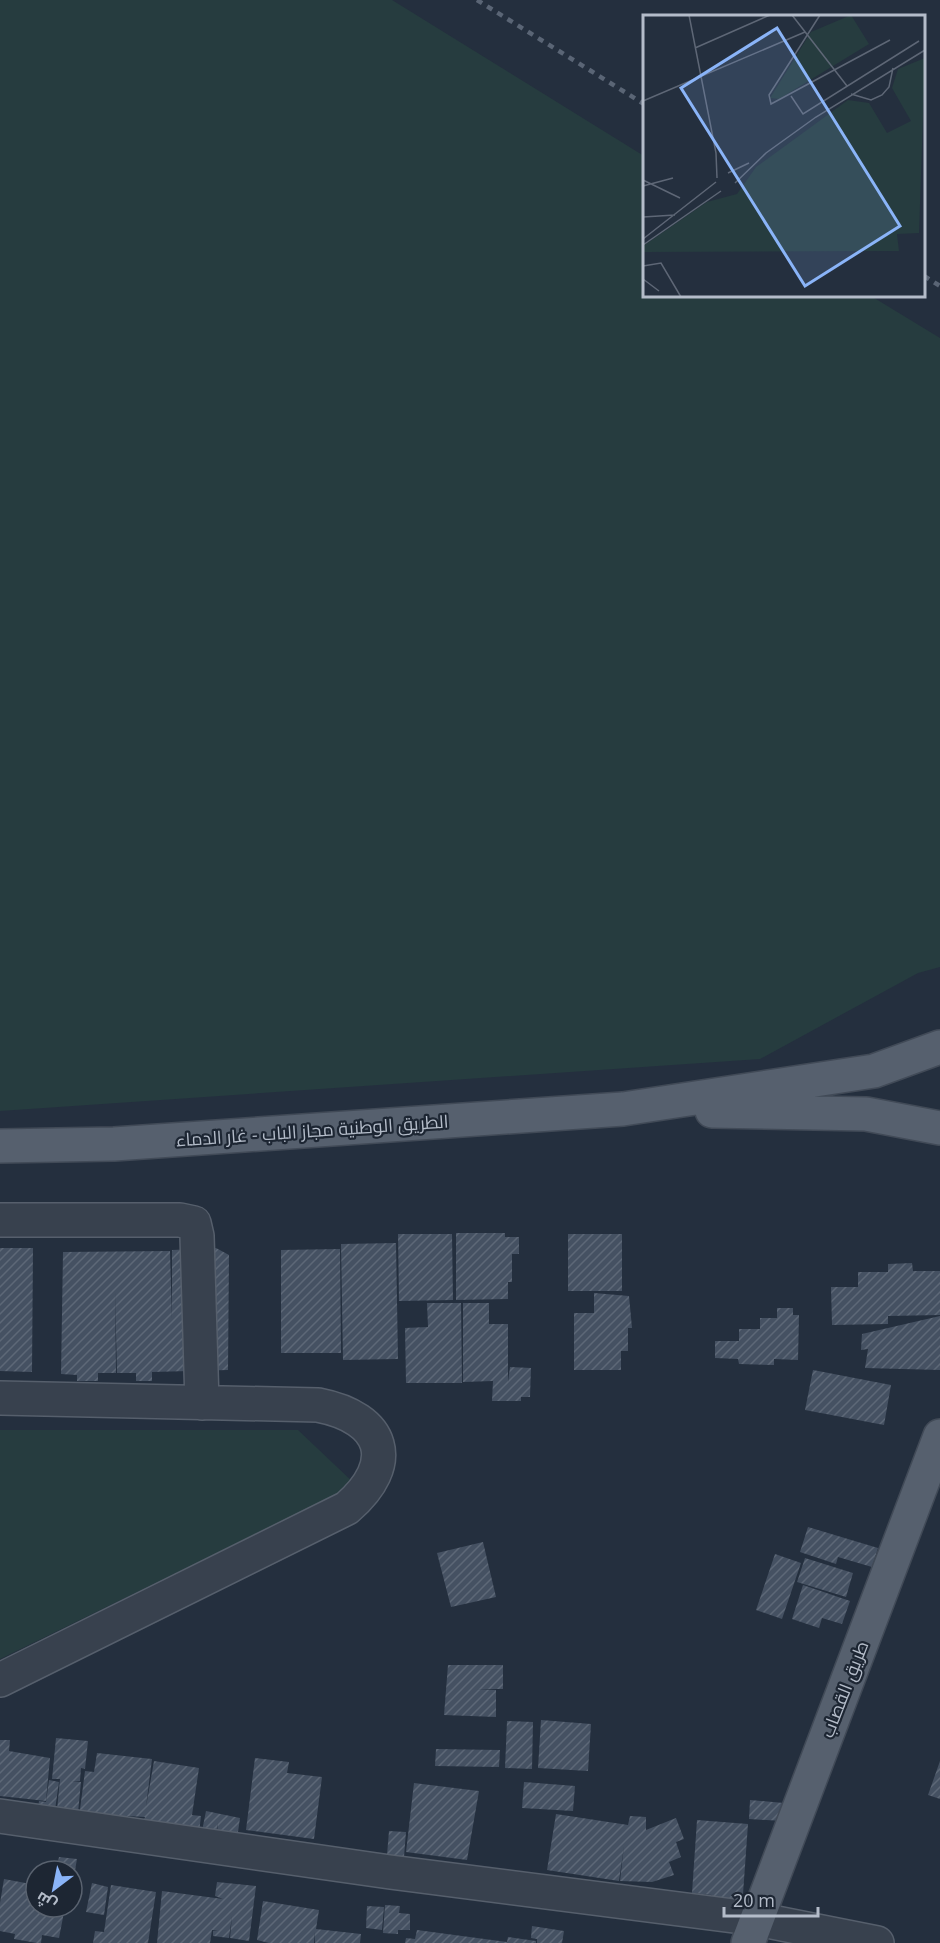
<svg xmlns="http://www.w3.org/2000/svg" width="940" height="1943" font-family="'Open Sans',Cairo,sans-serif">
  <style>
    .grass { fill: #263c3f }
    .building { fill: url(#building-hatch) }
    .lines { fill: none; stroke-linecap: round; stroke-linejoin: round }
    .minor-casing { stroke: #565f6c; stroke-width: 36 }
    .major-casing { stroke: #414a57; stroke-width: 36 }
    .minor { stroke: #38414e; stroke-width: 33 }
    .major { stroke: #56606e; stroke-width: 33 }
    .rail { stroke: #5a6575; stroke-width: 4.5; stroke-dasharray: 6 6; stroke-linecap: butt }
    .labels { text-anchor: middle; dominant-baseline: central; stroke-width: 4.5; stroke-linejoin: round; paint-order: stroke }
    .street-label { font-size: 18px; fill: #b4bcc9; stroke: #1d2633 }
    .inset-road { fill: none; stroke: #5e6776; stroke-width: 1.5 }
    .view { fill: #8ab4f8; fill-opacity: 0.15; stroke: #8ab4f8; stroke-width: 3 }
    .inset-edge { fill: none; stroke: #b4bcc9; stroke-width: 3 }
  </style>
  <defs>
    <pattern id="building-hatch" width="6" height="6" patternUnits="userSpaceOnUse" patternTransform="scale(1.5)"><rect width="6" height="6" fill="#455162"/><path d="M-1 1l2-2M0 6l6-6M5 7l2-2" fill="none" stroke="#5d6877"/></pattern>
  </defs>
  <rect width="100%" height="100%" fill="#242f3e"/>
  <path class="grass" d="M0,0H392L644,156V296H871L940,338V967L918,973L760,1059L0,1111Z
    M0,1430H298L356,1485L0,1659Z"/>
  <path class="building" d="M456,1233H505V1237H519V1254H512V1282H508V1299L456,1300Z
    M398,1234H452L453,1300L399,1301Z
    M568,1234H622V1291H568Z
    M396,1243L398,1359L343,1360L341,1244Z
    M0,1248H33L32,1372L0,1371Z
    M216,1248L229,1255L228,1370L152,1372V1381H136V1373H117L115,1291L116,1373H98V1381H77V1375L61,1374L63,1252L170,1251L172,1319V1250Z
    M340,1249L341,1353H281V1250Z
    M912,1263L913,1271H940V1315L888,1316V1324L832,1325L831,1287H858V1272H888V1264Z
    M594,1293L629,1296L632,1328H628V1351H621V1370H574V1313H594Z
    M427,1303H461L462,1383H406L405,1328L428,1327Z
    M463,1303H489V1324H508V1382L510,1367L531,1368L530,1397H521V1401H492L493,1381L463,1382Z
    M777,1308H793V1315H799L798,1360L774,1359V1365L739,1364L738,1359L715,1358V1341H739V1329H760V1318H777Z
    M940,1316V1370L865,1368L868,1349L861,1350L862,1334Z
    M813,1370L891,1385L884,1425L805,1410Z
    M808,1527L878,1548L872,1567L838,1557L836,1564L800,1552Z
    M483,1542L496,1597L451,1607L437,1553Z
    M775,1554L801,1563L782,1619L756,1610Z
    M805,1558L853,1573L846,1597L797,1582Z
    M803,1585L850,1601L842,1624L822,1618L819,1628L792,1619Z
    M448,1665H503V1689H477L496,1690V1717L444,1715Z
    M541,1720L591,1724L588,1771L538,1768Z
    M507,1721L533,1722L532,1769L505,1768Z
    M56,1738L88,1741L85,1769L81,1768L80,1781H72L81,1782L77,1823L56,1820L60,1779H52Z
    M0,1740H10L9,1751L50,1758L46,1801L0,1796Z
    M436,1749L500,1750L499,1767L435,1766Z
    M97,1753L152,1759L146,1807L154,1761L199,1768L192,1815L201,1816L199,1833L160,1826L161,1822L144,1820L145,1817L128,1816L127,1823L79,1817L85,1771L94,1772Z
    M255,1758L289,1762L287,1773L322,1777L314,1839L246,1830Z
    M940,1761V1799L928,1795Z
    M49,1780L59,1782L53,1824L36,1822L39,1801L46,1802Z
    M524,1782L575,1786L573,1811L522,1808Z
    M414,1783L479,1791L467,1860L406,1852Z
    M750,1800L784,1803L783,1821L749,1819Z
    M206,1811L240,1818L236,1846L216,1843L218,1823L214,1843L200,1841Z
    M556,1814L628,1825L630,1816L646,1817V1830L676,1818L684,1839L676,1842L681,1857L669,1862L674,1875L652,1882L620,1881L624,1846L619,1881L547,1870Z
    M697,1820L748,1824L742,1908L712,1900V1895L692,1893Z
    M389,1831L406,1832L403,1869L386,1867Z
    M59,1857L77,1859L73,1882L72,1871H56Z
    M4,1879L36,1885V1907H65L59,1938L42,1935L41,1943H37L14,1939L15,1934L0,1931V1903Z
    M217,1882L256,1886L249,1941L230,1938L232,1916L229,1938L213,1936V1931H218L212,1930L210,1943H157L162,1891L223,1899L215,1896Z
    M92,1883L108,1887L104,1915L86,1912Z
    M111,1885L156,1892L148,1943H93L95,1931L104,1932Z
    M263,1901L319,1910L316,1929L361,1934L360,1943H315V1932L314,1943H269L257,1940Z
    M385,1905L400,1906L399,1913L410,1914V1930H398V1934L383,1933Z
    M367,1906L384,1907L382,1930L366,1928Z
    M532,1926L564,1931L562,1943H537V1939L531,1938Z
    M417,1930L507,1942L508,1937L536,1941V1943H405L406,1938L415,1939Z"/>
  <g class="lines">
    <defs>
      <path id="minor" d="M0,1220H180L194,1223L197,1236L202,1403
        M0,1398L318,1405C385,1418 399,1463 347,1508L0,1680
        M0,1816L390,1872L757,1919L877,1943"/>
      <path id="major" d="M712,1111L866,1114L940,1128
        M0,1146L114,1144L623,1109L874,1071L940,1047
        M748,1943L940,1436"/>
    </defs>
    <use href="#minor" class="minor-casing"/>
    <use href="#major" class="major-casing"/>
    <use href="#minor" class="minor"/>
    <use href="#major" class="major"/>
    <path class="rail" d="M477,0L644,104
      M924,276L940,286"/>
  </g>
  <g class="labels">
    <g class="street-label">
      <text transform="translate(312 1130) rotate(-4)">الطريق الوطنية مجاز الباب - غار الدماء</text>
      <text transform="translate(844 1689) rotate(-69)">طريق القصاب</text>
    </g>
  </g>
  <g transform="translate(643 15)">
    <rect width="282" height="282" fill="#242f3e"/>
    <path d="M208,0L226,29L136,84L127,83L168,17ZM282,43L276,218L254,219L256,236L0,237V231L64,187L94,179L113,152L205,85L226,88L244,118L268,106L249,73L255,54Z" fill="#263c3f"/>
    <path class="inset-road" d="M46,0L73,138L74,163M149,0L204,71M177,0L126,80L128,89L247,25M52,33L127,0M208,79L228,85L239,80L246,72L250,53M148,81L160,99L276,26M0,86L162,17M85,158L106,148M0,165L37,183M92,168L123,138L173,102L282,35M0,171L30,163M0,202L32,200M0,224L73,167M0,230L78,176M0,251L18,248L38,282M0,264L16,276"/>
    <path class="view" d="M134,13L257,211L162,271L38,73Z"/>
    <rect width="282" height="282" class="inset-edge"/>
  </g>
  <g transform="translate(54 1889) rotate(212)"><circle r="28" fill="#1d2633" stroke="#59626f" stroke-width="1.5"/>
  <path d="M0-4.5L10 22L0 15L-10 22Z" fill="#8ab4f8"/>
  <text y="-9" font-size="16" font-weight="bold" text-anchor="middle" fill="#b4bcc9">ش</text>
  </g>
  <path d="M724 1907v9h94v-9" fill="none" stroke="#b4bcc9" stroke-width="3"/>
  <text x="733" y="1907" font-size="18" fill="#b4bcc9" stroke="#1d2633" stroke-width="4.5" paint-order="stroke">20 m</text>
</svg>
